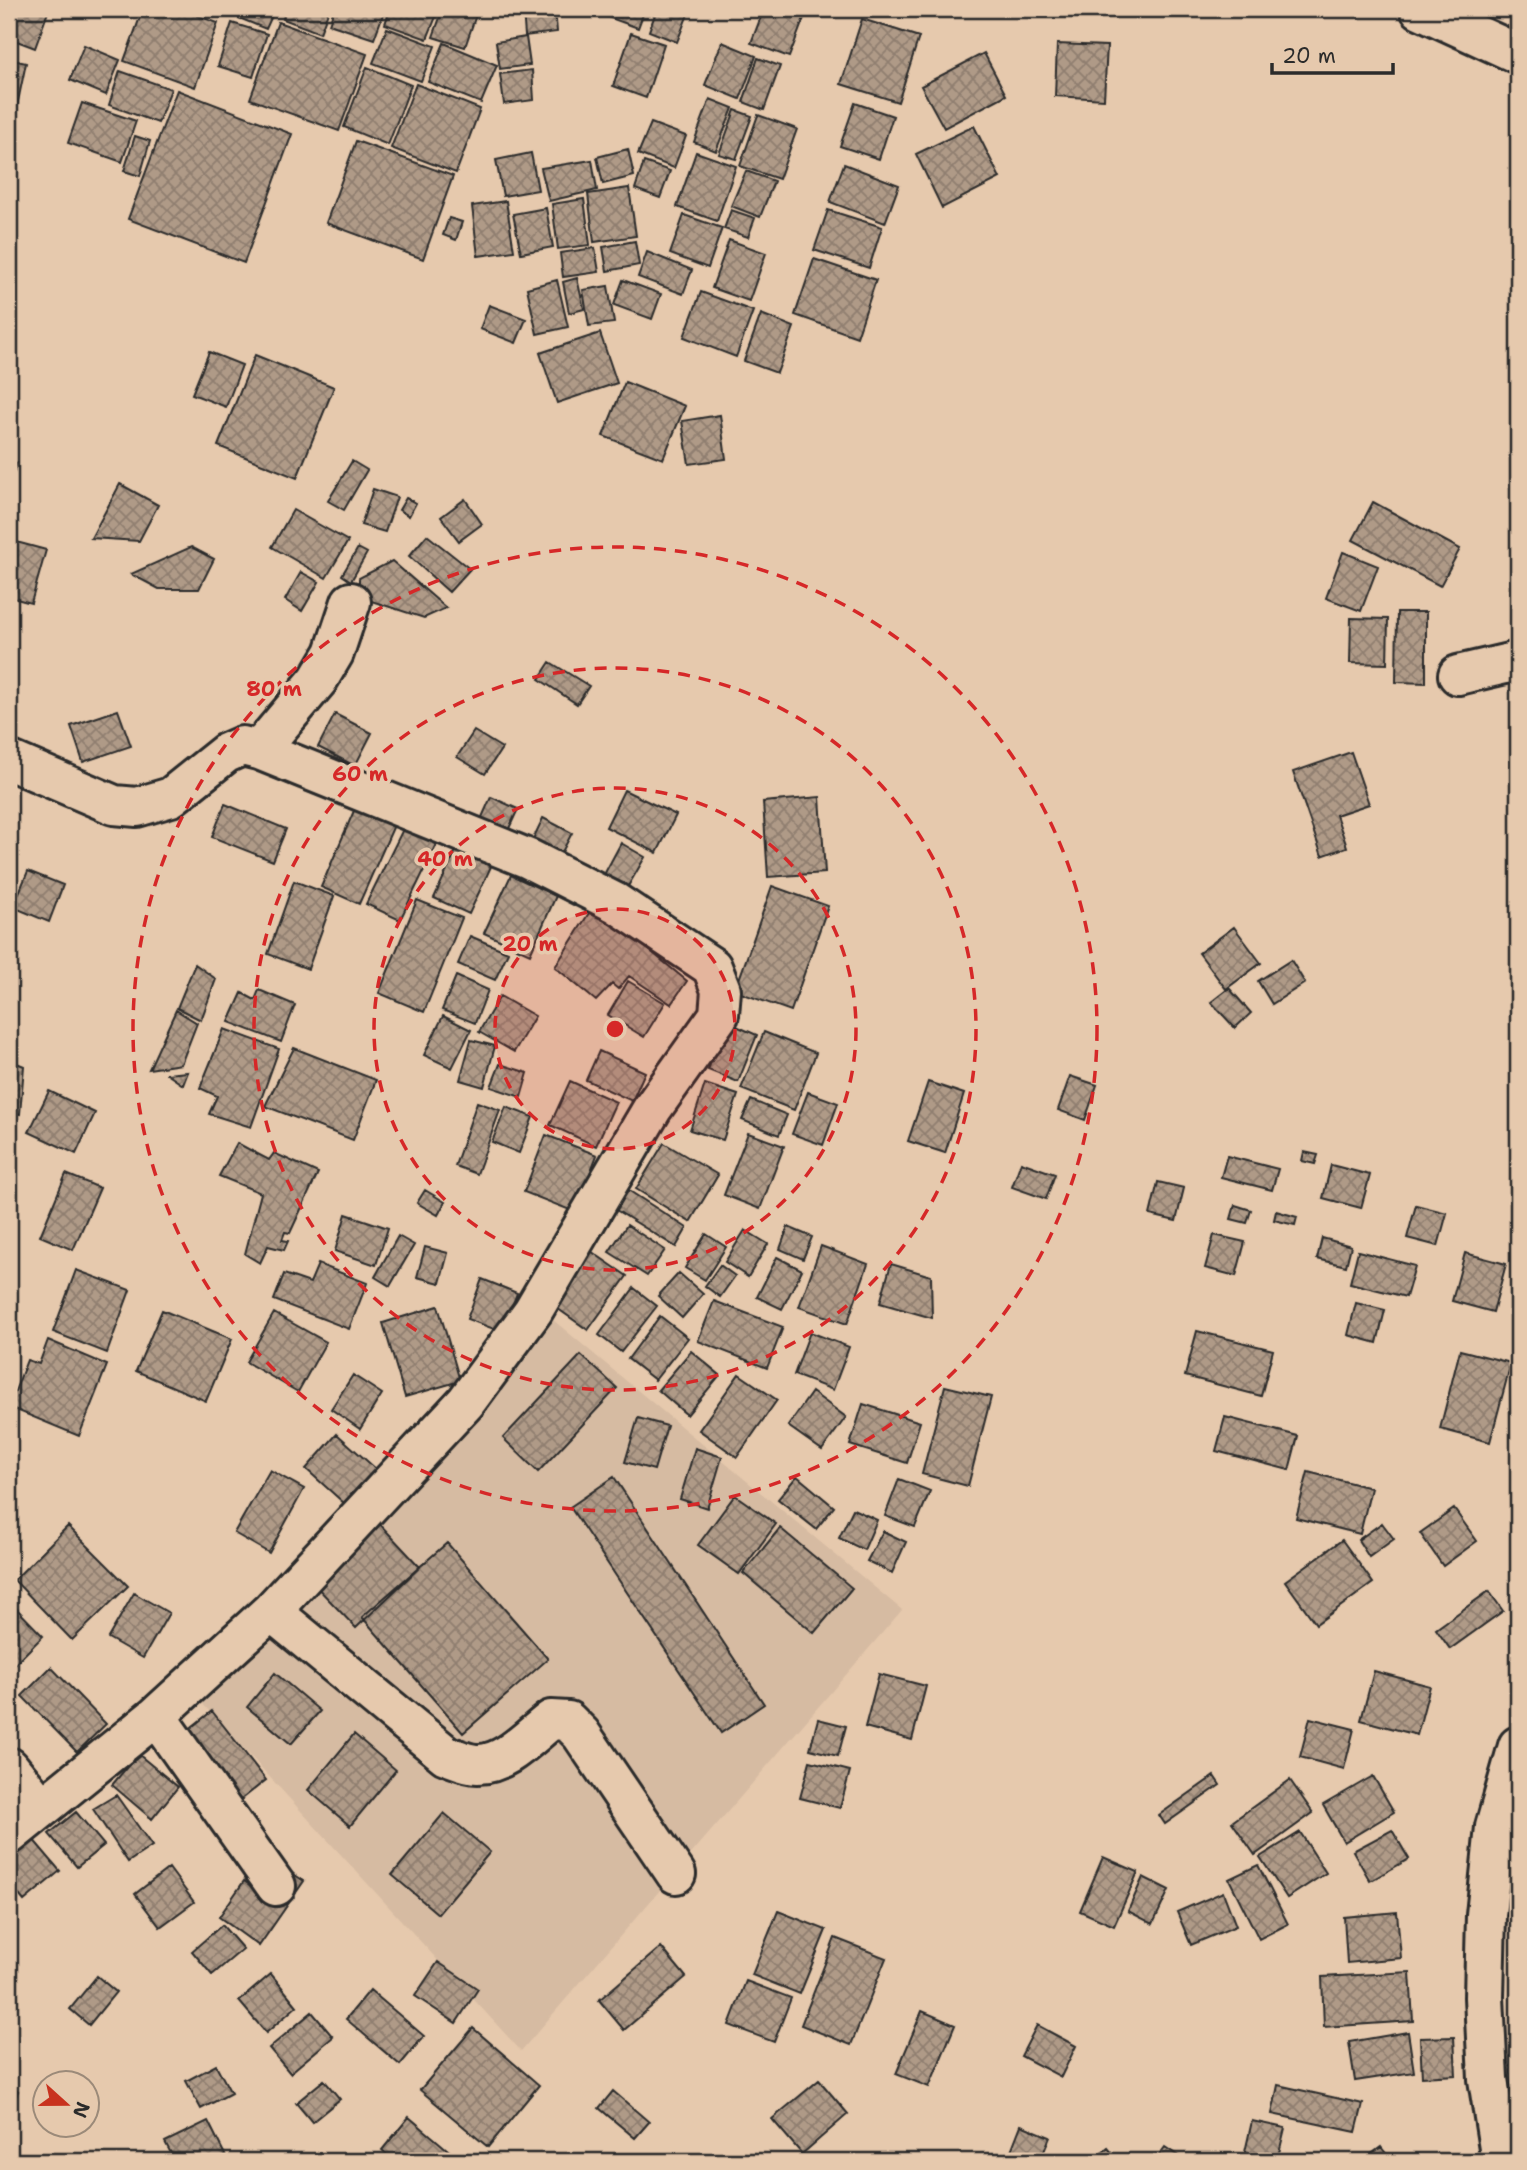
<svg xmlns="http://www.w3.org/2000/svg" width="1527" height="2170" font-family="'Shantell Sans',sans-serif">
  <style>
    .built { fill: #d6bba2 }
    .building { fill: url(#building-cross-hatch); stroke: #2b2b2b; stroke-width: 2 }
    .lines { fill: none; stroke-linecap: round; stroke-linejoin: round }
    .minor-casing { stroke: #2b2b2b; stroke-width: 44 }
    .major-casing { stroke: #2b2b2b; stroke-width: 44 }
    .minor { stroke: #e6c9ad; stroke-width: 38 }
    .major { stroke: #e6c9ad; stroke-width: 38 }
    .ring { fill: none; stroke: #d62828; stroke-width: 3.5; stroke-dasharray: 12 9 }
    .centre { fill: #d62828; stroke: #e6c9ad; stroke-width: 3.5 }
    .ring-label { font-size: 21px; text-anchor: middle; font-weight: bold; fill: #d62828; stroke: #e6c9ad; stroke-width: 7; stroke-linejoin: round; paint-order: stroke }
  </style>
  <defs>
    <pattern id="building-cross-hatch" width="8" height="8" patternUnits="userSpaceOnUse" patternTransform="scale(1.75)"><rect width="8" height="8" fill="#af9a87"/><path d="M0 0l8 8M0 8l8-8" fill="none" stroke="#8f7e6f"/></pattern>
  </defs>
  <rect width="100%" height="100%" fill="#e6c9ad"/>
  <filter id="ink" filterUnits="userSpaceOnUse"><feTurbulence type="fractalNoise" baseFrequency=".0143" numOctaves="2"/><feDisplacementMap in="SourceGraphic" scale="14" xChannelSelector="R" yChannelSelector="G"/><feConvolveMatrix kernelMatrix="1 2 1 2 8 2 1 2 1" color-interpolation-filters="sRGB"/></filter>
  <g filter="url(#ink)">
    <path class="built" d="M553,1320L902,1610L521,2051L200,1701Z"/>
    <path class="building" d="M9,9H49L35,48L9,38Z
      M143,9H179L218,23L195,87L124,61Z
      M217,9H275L266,29Z
      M286,9H329L320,33L283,19Z
      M334,9H385L374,39L329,24Z
      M390,9H439L427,39L385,24Z
      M443,9H478L465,47L433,37Z
      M523,9H555L557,32L525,36Z
      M608,9H645L638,28L605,16Z
      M657,9H690L677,42L649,31Z
      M764,9L807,10L789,57L751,43Z
      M862,19L919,37L898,102L841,84Z
      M278,22L367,54L339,131L250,99Z
      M232,23L267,34L253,77L218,66Z
      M387,28L435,46L421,81L373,63Z
      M631,33L664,44L646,98L613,86Z
      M526,37L530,65L500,69L496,42Z
      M722,42L756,56L740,99L705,85Z
      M444,43L497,65L481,103L428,82Z
      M1057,44L1107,46L1104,99L1055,96Z
      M84,45L120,60L106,95L70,80Z
      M984,53L1006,95L944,128L921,86Z
      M758,58L780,66L764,110L743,102Z
      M9,59L26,63L16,111L9,110Z
      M367,67L411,85L388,145L344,127Z
      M532,70L534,100L504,104L500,74Z
      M120,71L171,89L158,123L109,105Z
      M416,84L480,109L456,173L391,148Z
      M177,90L292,134L244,263L128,219Z
      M710,99L733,108L716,151L694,142Z
      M82,103L136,121L122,162L68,143Z
      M855,103L893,116L879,159L840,146Z
      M735,110L752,116L736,159L719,154Z
      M758,115L797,129L779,179L740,166Z
      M651,123L686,136L674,168L638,154Z
      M9,125H17L12,174H9Z
      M974,126L1000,178L942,208L916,154Z
      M135,136L150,141L140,176L124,171Z
      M356,141L453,176L423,259L326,223Z
      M628,149L634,176L603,184L597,157Z
      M696,152L736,166L717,221L677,207Z
      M531,153L538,190L503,196L496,160Z
      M592,160L597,190L549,201L541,168Z
      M644,162L670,171L660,198L635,189Z
      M844,164L899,185L885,223L830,202Z
      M746,171L774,181L760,217L731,206Z
      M629,188L636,236L594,242L588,194Z
      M584,199L590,245L558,249L552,204Z
      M506,201L514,251L478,256L472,206Z
      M546,208L553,247L521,253L513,214Z
      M731,210L755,218L748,237L724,229Z
      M828,210L882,227L869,268L814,250Z
      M684,215L722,228L708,268L670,254Z
      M449,218L462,222L456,240L443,235Z
      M729,240L766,253L749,301L712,288Z
      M635,241L639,265L607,271L603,247Z
      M595,248L599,272L563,277L560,253Z
      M647,252L692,270L683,294L638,277Z
      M814,259L876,280L857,337L795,315Z
      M577,278L584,309L569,313L563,282Z
      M557,280L568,327L537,334L527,288Z
      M623,280L661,294L652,319L614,305Z
      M608,286L614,323L589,326L583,290Z
      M701,292L753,311L736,357L684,337Z
      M489,305L526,319L516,343L480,329Z
      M761,314L794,327L777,373L744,361Z
      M600,333L617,383L557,403L540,353Z
      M209,352L242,365L226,407L192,394Z
      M255,355L334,387L297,478L218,446Z
      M625,382L685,406L663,459L603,436Z
      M720,415L726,459L689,464L682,421Z
      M9,461L17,463L9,486Z
      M352,461L367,470L344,510L328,501Z
      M120,484L158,505L139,541L91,538Z
      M373,489L397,497L385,532L361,525Z
      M406,498L416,503L409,516L399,510Z
      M465,499L482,524L459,541L441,517Z
      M1373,502L1460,549L1440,586L1353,540Z
      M293,510L348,541L326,578L272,547Z
      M427,535L470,569L449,592L409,556Z
      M9,540L46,550L31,603L9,597Z
      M191,547L214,559L199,589H159L131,574Z
      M358,548L367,553L351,581L342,575Z
      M1343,552L1378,566L1361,611L1326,598Z
      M392,561L446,608L424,618L359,597V578Z
      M301,572L319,582L302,611L285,600Z
      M1397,612H1426V683L1396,682Z
      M1351,618L1388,619L1387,664L1350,663Z
      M550,662L589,686L577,704L539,679Z
      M118,710L131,746L83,762L71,726Z
      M335,714L372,733L355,766L318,747Z
      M474,731L502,748L485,774L457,757Z
      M1351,752L1369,804L1336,815L1347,847L1322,856L1293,772Z
      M624,790L676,815L657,853L606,827Z
      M491,797L518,809L506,835L479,824Z
      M820,797L825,873L768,877L763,802Z
      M225,804L286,829L273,861L212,837Z
      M356,806L395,823L359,904L321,887Z
      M543,818L572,833L562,852L533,839Z
      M407,821L440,838L400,920L366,904Z
      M621,843L645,857L623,895L600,882Z
      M459,844L494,860L469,914L434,898Z
      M28,871L63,885L49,922L13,907Z
      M511,875L556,896L530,954L484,933Z
      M294,881L334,896L308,969L268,954Z
      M772,886L828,906L791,1011L735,991Z
      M417,900L462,918L424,1012L379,993Z
      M594,905L687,981L671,1004L629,976L618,989L612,984L596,1001L555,967Z
      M1234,927L1261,963L1226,989L1199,953Z
      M470,936L508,952L495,980L458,964Z
      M1291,960L1305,983L1272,1004L1258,981Z
      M195,964L216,979L201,1020L177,1008Z
      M456,976L488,990L475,1023L442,1010Z
      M628,981L665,1003L644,1037L608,1015Z
      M1229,988L1251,1013L1235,1028L1211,1002Z
      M259,990L295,1005L281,1042L229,1022L242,993L255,1000Z
      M500,996L535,1016L514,1052L479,1032Z
      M176,1010L197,1023L181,1064L149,1069Z
      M443,1016L471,1030L452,1068L424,1055Z
      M727,1022L757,1035L738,1082L708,1070Z
      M224,1029L279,1049L251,1127L209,1114L217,1096L200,1088Z
      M764,1032L816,1053L794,1110L741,1089Z
      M471,1040L495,1046L484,1087L460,1080Z
      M294,1048L376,1080L353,1140L265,1106Z
      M599,1051L645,1072L632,1101L586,1080Z
      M9,1060L24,1066L20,1114L9,1112Z
      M500,1064L528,1073L521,1097L491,1087Z
      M188,1072L183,1085L167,1074Z
      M1070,1076L1097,1085L1085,1120L1058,1110Z
      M570,1081L616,1102L596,1146L550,1125Z
      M928,1082L964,1094L945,1153L908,1141Z
      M705,1084L738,1095L723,1140L690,1130Z
      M49,1091L95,1113L76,1154L29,1132Z
      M808,1092L838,1103L823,1145L792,1134Z
      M751,1100L787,1115L779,1135L742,1120Z
      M477,1102L500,1110L477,1174L455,1166Z
      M506,1107L533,1117L519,1153L492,1142Z
      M748,1133L784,1146L760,1209L724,1195Z
      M546,1135L597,1155L575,1212L524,1192Z
      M237,1143L269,1160L274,1153L318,1173L290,1233L285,1232L282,1240L288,1241L284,1250L268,1246L260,1263L245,1254L261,1193L219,1176Z
      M664,1143L718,1175L690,1222L636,1189Z
      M1304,1152L1318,1155L1315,1164L1302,1161Z
      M1227,1156L1278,1169L1272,1190L1221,1177Z
      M1021,1162L1055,1174L1046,1199L1012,1187Z
      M1331,1165L1370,1175L1361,1208L1323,1198Z
      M66,1174L100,1188L73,1250L40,1236Z
      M1158,1182L1184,1188L1176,1221L1150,1215Z
      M425,1190L445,1202L438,1215L417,1203Z
      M628,1190L687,1228L676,1247L616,1210Z
      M1235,1205L1251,1210L1247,1223L1231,1219Z
      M1416,1205L1447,1213L1438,1246L1407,1238Z
      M1276,1211L1297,1217L1295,1225L1274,1220Z
      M346,1214L388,1228L376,1265L335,1251Z
      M627,1225L665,1250L647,1276L609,1252Z
      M788,1227L812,1237L803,1259L780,1249Z
      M745,1230L768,1244L748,1277L725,1262Z
      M706,1234L726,1247L705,1280L685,1268Z
      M1214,1235L1245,1242L1236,1276L1205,1268Z
      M398,1236L414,1245L390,1286L375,1277Z
      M1322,1238L1351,1246L1346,1266L1317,1259Z
      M582,1245L627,1276L588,1330L544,1299Z
      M821,1246L868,1264L847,1324L799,1307Z
      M425,1247L448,1253L440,1283L417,1277Z
      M1358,1251L1415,1266L1406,1297L1350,1283Z
      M1465,1253L1506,1264L1493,1312L1452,1301Z
      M777,1257L802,1270L782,1309L757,1297Z
      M318,1264L367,1283L349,1329L274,1300L284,1274L310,1283Z
      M891,1264L931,1276L932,1318L880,1303Z
      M720,1265L735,1276L720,1297L705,1286Z
      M76,1270L130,1290L107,1353L53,1332Z
      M679,1273L703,1294L682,1318L658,1296Z
      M482,1279L517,1293L502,1332L467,1319Z
      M634,1288L657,1306L621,1352L599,1335Z
      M714,1301L783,1327L767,1368L698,1341Z
      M1356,1303L1385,1310L1377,1343L1348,1335Z
      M438,1306L460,1381L405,1397L383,1323Z
      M162,1310L232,1339L206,1401L136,1371Z
      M274,1313L326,1342L298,1392L246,1362Z
      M660,1316L688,1338L655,1380L628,1359Z
      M1197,1331L1273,1350L1261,1396L1185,1376Z
      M810,1332L849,1347L833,1390L794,1375Z
      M48,1340L107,1365L79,1436L9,1407L27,1360L39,1364Z
      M1460,1350L1511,1363L1490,1442L1440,1429Z
      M691,1351L720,1375L687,1415L658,1390Z
      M581,1355L617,1388L538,1472L503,1438Z
      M739,1374L777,1400L737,1457L699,1430Z
      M353,1375L382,1394L360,1429L331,1409Z
      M945,1386L991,1397L968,1486L922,1474Z
      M812,1392L846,1417L822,1450L788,1426Z
      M863,1404L920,1422L907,1463L850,1445Z
      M1225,1417L1298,1436L1289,1470L1216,1451Z
      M638,1418L667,1426L654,1470L625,1462Z
      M337,1434L376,1469L345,1504L306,1469Z
      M695,1448L722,1457L707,1508L680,1499Z
      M270,1470L304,1489L269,1553L234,1533Z
      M1308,1472L1371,1488L1360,1534L1296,1518Z
      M797,1476L834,1507L816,1529L778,1499Z
      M614,1477L764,1704L721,1733L570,1507Z
      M899,1479L930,1491L915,1527L885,1516Z
      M735,1495L776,1524L739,1574L698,1545Z
      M853,1509L877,1520L864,1550L839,1538Z
      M1454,1509L1477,1541L1443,1566L1420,1533Z
      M375,1519L420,1567L356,1628L311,1581Z
      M1382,1523L1394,1539L1369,1557L1358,1540Z
      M68,1526L128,1586L72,1640L14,1580Z
      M780,1528L852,1588L814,1633L743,1573Z
      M883,1531L906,1542L892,1573L867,1561Z
      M1342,1540L1373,1583L1316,1624L1285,1581Z
      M447,1543L548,1659L463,1733L362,1617Z
      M1489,1591L1503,1611L1450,1649L1436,1629Z
      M134,1593L169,1613L143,1658L108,1638Z
      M11,1603L43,1636L11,1668L9,1666V1605Z
      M51,1667L106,1724L77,1752L22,1696Z
      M1374,1671L1430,1686L1417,1735L1361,1720Z
      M275,1673L320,1711L291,1744L247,1707Z
      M879,1674L926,1686L912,1740L865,1727Z
      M212,1711L266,1780L232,1807L178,1738Z
      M1310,1718L1354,1729L1344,1769L1300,1757Z
      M818,1719L846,1726L838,1756L810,1749Z
      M354,1734L396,1770L350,1826L308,1790Z
      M138,1754L178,1787L152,1819L112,1785Z
      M810,1761L850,1771L840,1808L800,1798Z
      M1214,1776L1220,1785L1165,1824L1159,1815Z
      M1373,1776L1394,1812L1344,1842L1323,1805Z
      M1290,1780L1313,1813L1255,1855L1232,1822Z
      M116,1795L152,1846L128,1862L93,1809Z
      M76,1812L104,1845L77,1867L49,1834Z
      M444,1813L490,1852L438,1914L392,1875Z
      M1392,1830L1409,1859L1370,1881L1353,1851Z
      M1300,1832L1326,1873L1287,1898L1260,1857Z
      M32,1838L60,1871L24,1901L9,1883V1858Z
      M1103,1857L1138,1872L1114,1926L1080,1911Z
      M1258,1865L1288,1924L1259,1939L1229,1879Z
      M169,1868L194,1902L160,1927L135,1894Z
      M289,1871L304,1881L259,1946L219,1917L244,1881L269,1899Z
      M1143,1877L1169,1890L1153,1924L1128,1911Z
      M1223,1892L1236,1926L1191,1945L1177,1912Z
      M778,1911L826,1930L800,1994L752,1975Z
      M1397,1912L1401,1958L1347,1963L1344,1917Z
      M222,1925L243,1949L212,1975L192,1951Z
      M835,1938L886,1958L851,2045L801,2025Z
      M661,1947L686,1977L624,2030L599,2000Z
      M438,1962L478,1989L456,2023L415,1996Z
      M1410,1972L1413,2021L1324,2027L1322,1977Z
      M271,1974L297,2006L266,2033L239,2001Z
      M97,1976L116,1992L89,2025L70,2009Z
      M746,1981L791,1998L774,2042L729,2025Z
      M370,1990L424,2036L400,2065L346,2019Z
      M922,2011L955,2025L929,2087L896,2074Z
      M312,2012L333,2037L290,2073L269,2048Z
      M1037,2025L1076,2046L1061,2077L1021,2056Z
      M473,2028L539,2085L488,2147L420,2090Z
      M1408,2032L1414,2072L1355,2081L1349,2042Z
      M1454,2037L1456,2075L1422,2077L1420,2038Z
      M216,2065L231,2093L201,2109L186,2081Z
      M324,2080L340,2099L312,2122L296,2103Z
      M819,2080L848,2114L802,2154L772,2119Z
      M1278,2085L1363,2104L1356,2132L1272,2114Z
      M9,2088L18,2091L9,2117Z
      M613,2091L649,2122L635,2138L599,2108Z
      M409,2117L461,2161H394L382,2150Z
      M208,2121L228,2161H175L165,2142Z
      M1252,2121L1285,2128L1277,2161H1243Z
      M1021,2125L1050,2137L1040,2161H1007Z
      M1165,2147L1186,2161H1155Z
      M1381,2147L1392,2161H1362Z
      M1108,2148L1119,2161H1093Z"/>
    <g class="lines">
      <defs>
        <path id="minor" d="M1420,9L1518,54
          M1458,675L1518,661
          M259,750L318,680L334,653L351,602
          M9,760L114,805L137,807L171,797L226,753L242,746L259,750L529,859L616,903L712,967L721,990L719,1015L652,1109L533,1311L466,1402L271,1611L156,1716L9,1835
          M271,1611L446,1755C455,1758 467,1764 477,1764C505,1765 530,1736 551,1720L568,1721L581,1734L676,1874
          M156,1716L276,1886
          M9,1767L42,1808"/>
        <path id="major" d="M1501,2161L1488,2079L1484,1997L1486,1915L1495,1827L1518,1746"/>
      </defs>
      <use href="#minor" class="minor-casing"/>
      <use href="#major" class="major-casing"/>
      <use href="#minor" class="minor"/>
      <use href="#major" class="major"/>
    </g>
  </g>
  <circle cx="615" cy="1029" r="120" fill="#d62828" fill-opacity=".12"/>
  <g class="ring">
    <circle cx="615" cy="1029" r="120"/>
    <circle cx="615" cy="1029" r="241"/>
    <circle cx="615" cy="1029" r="361"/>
    <circle cx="615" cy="1029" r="482"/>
  </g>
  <circle cx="615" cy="1029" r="10" class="centre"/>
  <g class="ring-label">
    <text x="274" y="696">80 m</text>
    <text x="360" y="781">60 m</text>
    <text x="445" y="866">40 m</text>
    <text x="530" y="951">20 m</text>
  </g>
  <rect width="1527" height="2170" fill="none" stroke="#e6c9ad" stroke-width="35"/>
  <rect x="18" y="18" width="1492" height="2135" fill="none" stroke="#2b2b2b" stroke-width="2.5" filter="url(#ink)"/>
  <g transform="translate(66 2104) rotate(111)"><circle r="33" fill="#e6c9ad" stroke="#9b8a79" stroke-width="2"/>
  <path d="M0-5L12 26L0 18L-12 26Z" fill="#c8321e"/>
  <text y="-10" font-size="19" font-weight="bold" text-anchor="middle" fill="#2b2b2b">N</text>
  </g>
  <path d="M1272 63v10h121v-10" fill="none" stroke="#2b2b2b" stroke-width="3.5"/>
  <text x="1282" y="63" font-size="21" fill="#2b2b2b" stroke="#e6c9ad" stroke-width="5" paint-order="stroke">20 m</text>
</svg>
